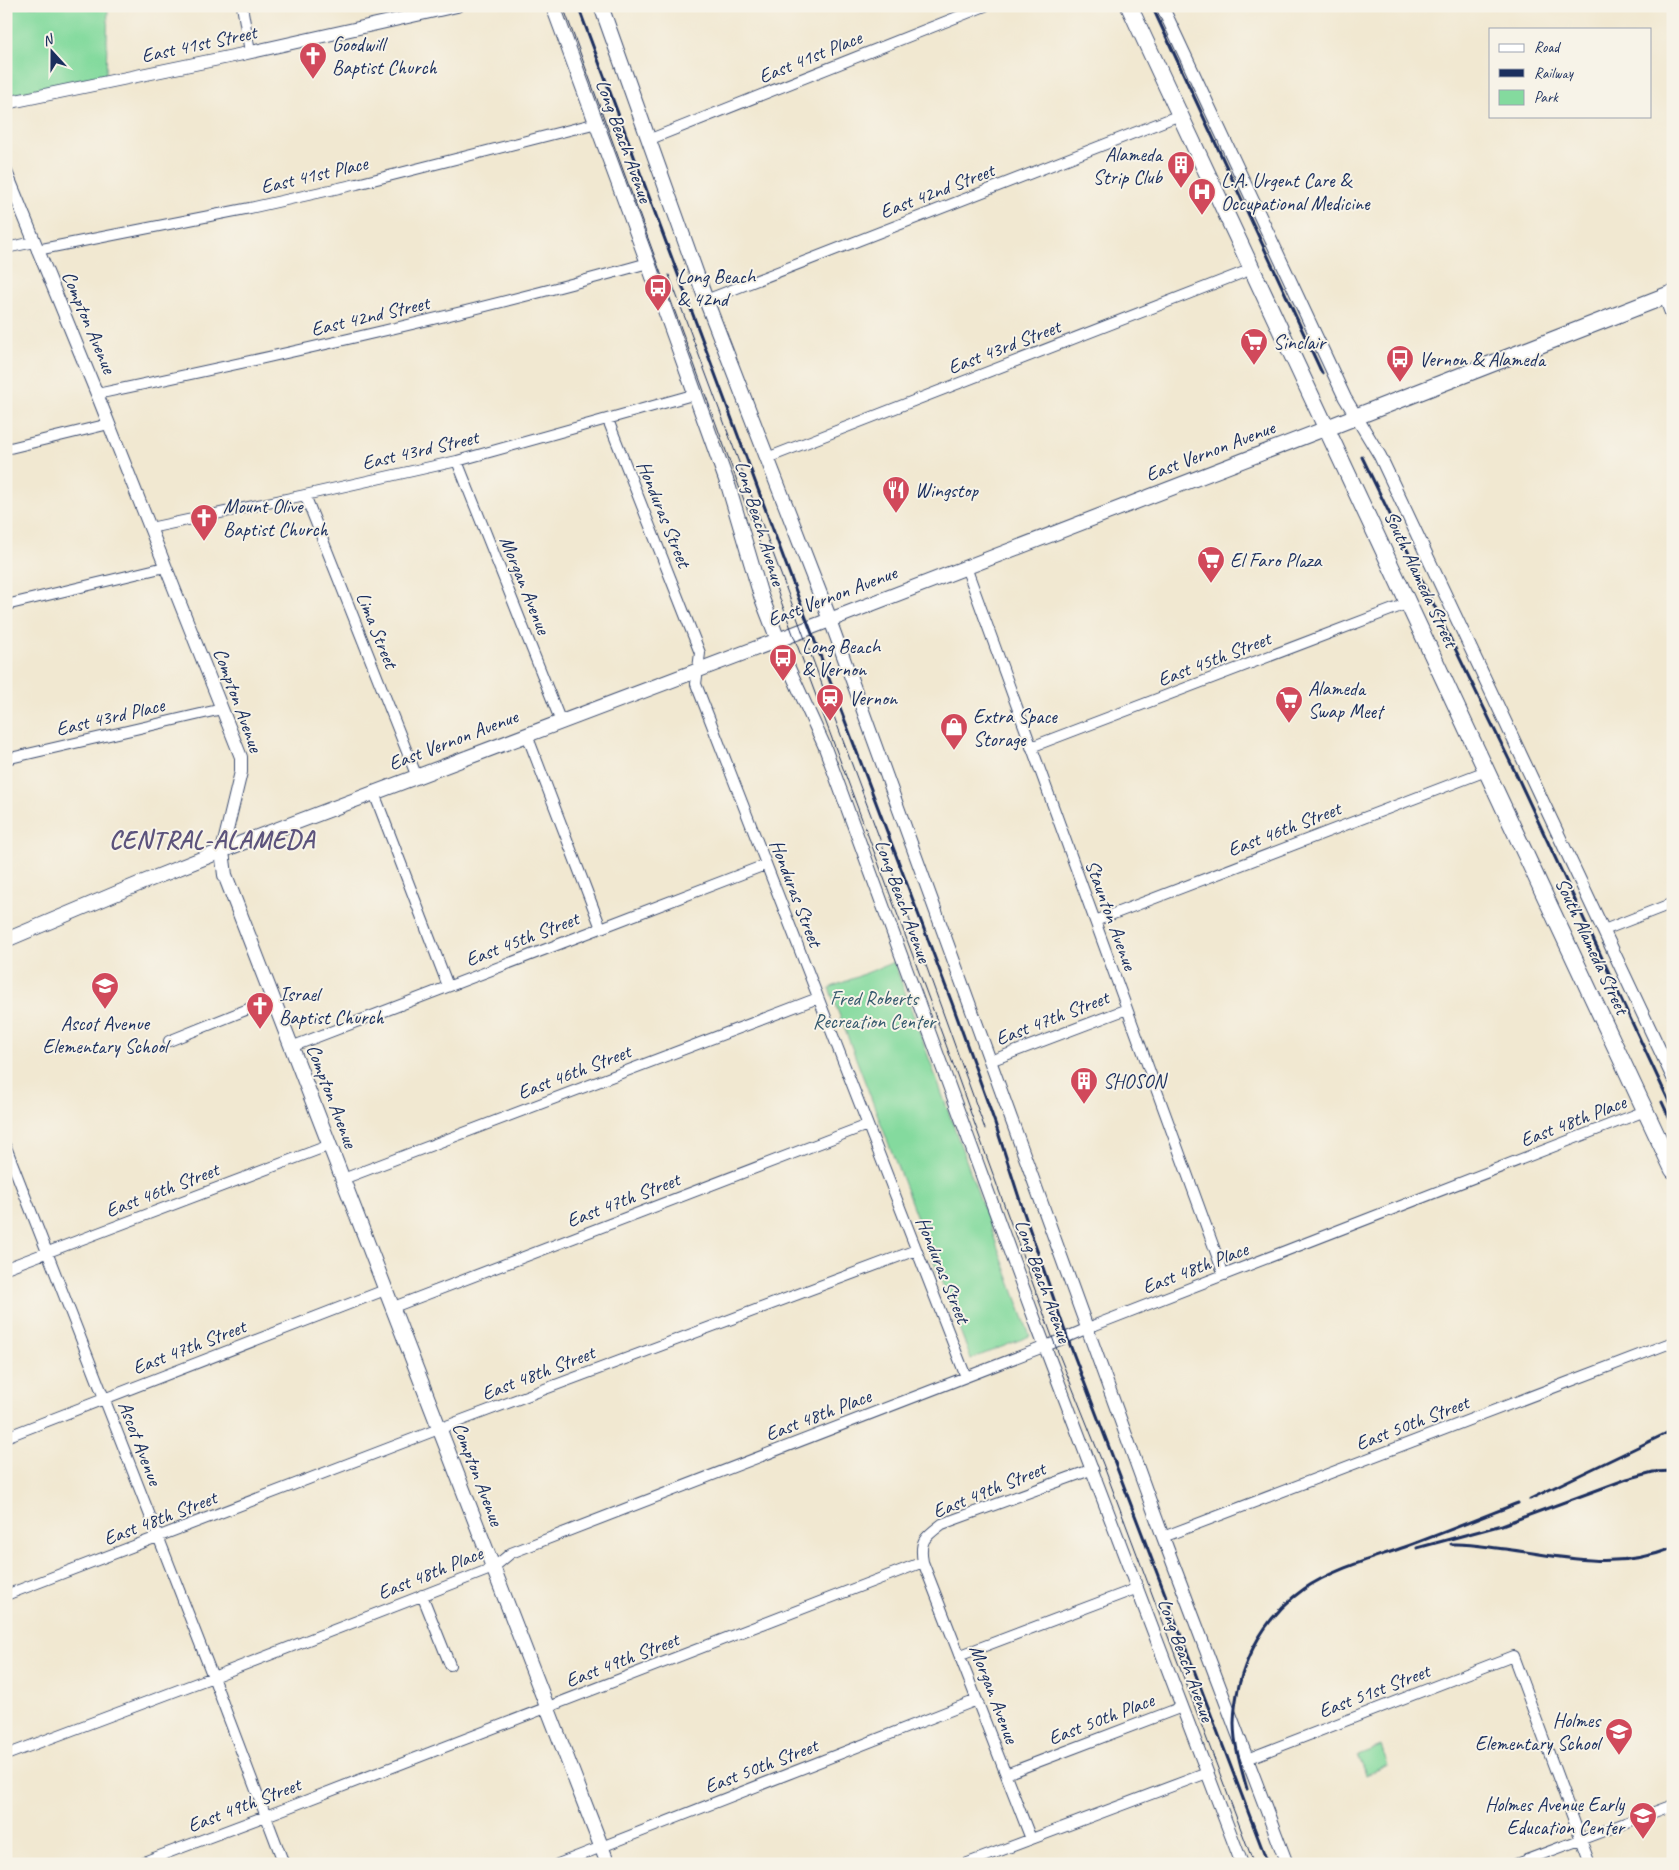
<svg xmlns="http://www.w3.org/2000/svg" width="1679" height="1870" font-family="Caveat,sans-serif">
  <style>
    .green { fill: #84da9e; stroke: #50847e }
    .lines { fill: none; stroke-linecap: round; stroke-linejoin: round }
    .minor-casing { stroke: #3b4b6f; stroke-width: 12 }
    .tertiary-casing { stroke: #3b4b6f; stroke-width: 14 }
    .secondary-casing { stroke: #3b4b6f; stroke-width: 16 }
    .primary-casing { stroke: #3b4b6f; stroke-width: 18 }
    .minor { stroke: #fff; stroke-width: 10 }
    .tertiary { stroke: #fff; stroke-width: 12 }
    .secondary { stroke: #fff; stroke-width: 14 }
    .primary { stroke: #fff; stroke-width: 16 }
    .tram { stroke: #1b2f5e; stroke-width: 1 }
    .rail { stroke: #1b2f5e; stroke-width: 3 }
    .labels { text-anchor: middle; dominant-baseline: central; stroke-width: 4; stroke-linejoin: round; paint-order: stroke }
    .street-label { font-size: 20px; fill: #1b2f5e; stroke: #f7f3e8 }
    .poi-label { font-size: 20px; fill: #1b2f5e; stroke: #f7f3e8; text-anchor: start }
    .park-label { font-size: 20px; fill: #355a6e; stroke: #f7f3e8 }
    .district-label { font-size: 25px; font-weight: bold; letter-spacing: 1px; fill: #5c537c; stroke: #f7f3e8 }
  </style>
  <rect width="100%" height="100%" fill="#f7f3e8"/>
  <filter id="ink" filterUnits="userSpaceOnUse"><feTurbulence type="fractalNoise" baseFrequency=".02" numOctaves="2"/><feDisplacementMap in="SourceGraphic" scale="10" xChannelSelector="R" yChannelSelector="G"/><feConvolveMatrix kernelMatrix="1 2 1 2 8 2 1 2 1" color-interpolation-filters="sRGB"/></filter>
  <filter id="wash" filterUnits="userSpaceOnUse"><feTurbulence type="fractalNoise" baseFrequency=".0096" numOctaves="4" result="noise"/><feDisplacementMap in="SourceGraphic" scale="20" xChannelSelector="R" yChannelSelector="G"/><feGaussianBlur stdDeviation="1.12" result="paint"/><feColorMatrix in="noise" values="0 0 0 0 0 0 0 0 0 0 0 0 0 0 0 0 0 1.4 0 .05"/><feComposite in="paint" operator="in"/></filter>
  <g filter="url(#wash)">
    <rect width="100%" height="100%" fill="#f1e8d1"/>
    <path class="green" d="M6,6H108L106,75L6,96Z
      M894,962L1030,1336L971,1359L829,988Z
      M1381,1746L1388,1765L1366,1775L1358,1755Z"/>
  </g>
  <g filter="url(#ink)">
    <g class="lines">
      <defs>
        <path id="minor" d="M242,6L250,52
          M648,140L985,6
          M6,248L34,242
          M37,250L250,208L357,184L597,123
          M1664,297L1673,321
          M706,300L1180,115
          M97,394C282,355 467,314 648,263
          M608,420L700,653L696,684L966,1377
          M6,449L109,424
          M767,458L1252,269
          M457,461L561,722
          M305,495L417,777
          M150,528L305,495L457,461L696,394
          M966,567L1224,1275
          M6,605L165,567
          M527,735L601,928
          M1031,747L1409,603
          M6,759L222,709
          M374,793L448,986
          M1095,921L1486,771
          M1604,930L1673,903
          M169,1041L273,999
          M291,1047L765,865
          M990,1061L1127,1009
          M6,1147L213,1677L284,1864
          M343,1179L818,998
          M6,1268L330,1145
          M391,1308L867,1125
          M6,1437L385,1290
          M1163,1537L1673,1342
          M923,1562L1031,1839
          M6,1595L457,1422L916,1250
          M422,1595L450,1665
          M961,1655L1138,1588
          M6,1755L213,1677L493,1568L511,1553L1046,1346L1095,1325L1645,1111
          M1247,1759L1513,1656L1590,1864
          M1006,1774L1182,1707
          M138,1864L279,1811L923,1562C919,1540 925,1537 942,1524L1093,1469
          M558,1864L977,1700
          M965,1864L1207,1773
          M1516,1864L1673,1805"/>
        <path id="tertiary" d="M1162,6L1345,398L1380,456L1673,1078
          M6,103L238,55L457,6
          M6,172L97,394L241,757V772L222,851
          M830,620L1163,1537L1287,1864
          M778,640L783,655L824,745L1039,1331L1242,1864"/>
        <path id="secondary" d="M553,6L648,263L729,488L761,596L778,640
          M601,6L706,300L830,620
          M222,851L225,875L608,1864
          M6,940L141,883L244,842L778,640L1327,428"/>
        <path id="primary" d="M1129,6L1673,1170
          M1327,428L1673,293"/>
      </defs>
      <use href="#minor" class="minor-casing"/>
      <use href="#tertiary" class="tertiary-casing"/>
      <use href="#secondary" class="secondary-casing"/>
      <use href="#primary" class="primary-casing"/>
      <use href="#minor" class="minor"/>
      <use href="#tertiary" class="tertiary"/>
      <use href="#secondary" class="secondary"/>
      <use href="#primary" class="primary"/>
      <path class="tram" d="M563,6L793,634L945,1042L1054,1342L1103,1464L1254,1864
        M669,275L897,885L985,1129"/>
      <path class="rail" d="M578,6L803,610L952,1003L995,1123L1023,1210L1067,1337L1268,1864
        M1152,6L1322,373
        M1362,457L1517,776L1673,1110
        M1662,1102L1673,1126
        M1530,1499L1673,1430
        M1451,1544C1469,1543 1487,1547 1505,1549C1565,1557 1614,1571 1673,1548
        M1417,1548L1502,1525L1627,1479L1653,1472L1673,1471
        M1247,1789C1241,1768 1234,1745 1234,1723C1235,1671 1261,1619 1304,1589C1333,1569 1371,1559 1405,1547C1443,1533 1480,1518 1518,1503"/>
    </g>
  </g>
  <defs>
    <symbol id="church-pin" viewBox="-11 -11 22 30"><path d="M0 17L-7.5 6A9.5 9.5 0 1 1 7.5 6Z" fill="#d1495b" stroke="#f7f3e8"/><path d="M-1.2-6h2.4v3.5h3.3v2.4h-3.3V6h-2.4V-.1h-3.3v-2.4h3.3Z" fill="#fff"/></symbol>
    <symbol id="building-pin" viewBox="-11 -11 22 30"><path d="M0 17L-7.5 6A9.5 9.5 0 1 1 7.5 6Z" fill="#d1495b" stroke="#f7f3e8"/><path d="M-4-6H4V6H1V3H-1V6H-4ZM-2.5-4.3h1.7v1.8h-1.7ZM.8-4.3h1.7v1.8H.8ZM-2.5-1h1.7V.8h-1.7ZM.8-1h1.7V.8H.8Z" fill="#fff"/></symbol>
    <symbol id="hospital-pin" viewBox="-11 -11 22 30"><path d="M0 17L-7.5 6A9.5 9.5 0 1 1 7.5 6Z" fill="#d1495b" stroke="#f7f3e8"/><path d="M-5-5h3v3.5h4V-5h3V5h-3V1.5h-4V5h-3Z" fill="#fff"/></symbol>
    <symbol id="bus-pin" viewBox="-11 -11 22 30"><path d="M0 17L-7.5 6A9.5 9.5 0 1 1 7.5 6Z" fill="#d1495b" stroke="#f7f3e8"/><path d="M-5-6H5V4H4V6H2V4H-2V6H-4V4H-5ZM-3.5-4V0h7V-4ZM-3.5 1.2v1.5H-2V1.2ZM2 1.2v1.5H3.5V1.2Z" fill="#fff"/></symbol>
    <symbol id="supermarket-pin" viewBox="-11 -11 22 30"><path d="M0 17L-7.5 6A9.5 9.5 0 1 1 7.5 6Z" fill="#d1495b" stroke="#f7f3e8"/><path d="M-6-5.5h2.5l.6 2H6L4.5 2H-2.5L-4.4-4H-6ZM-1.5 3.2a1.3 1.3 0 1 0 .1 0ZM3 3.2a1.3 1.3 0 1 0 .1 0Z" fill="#fff"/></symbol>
    <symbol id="restaurant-pin" viewBox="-11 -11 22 30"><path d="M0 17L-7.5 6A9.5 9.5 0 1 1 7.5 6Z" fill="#d1495b" stroke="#f7f3e8"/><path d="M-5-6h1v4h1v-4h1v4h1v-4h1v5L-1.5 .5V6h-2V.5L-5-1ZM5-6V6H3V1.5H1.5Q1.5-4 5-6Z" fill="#fff"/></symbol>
    <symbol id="station-pin" viewBox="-11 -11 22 30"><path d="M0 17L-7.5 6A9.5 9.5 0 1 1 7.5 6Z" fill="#d1495b" stroke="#f7f3e8"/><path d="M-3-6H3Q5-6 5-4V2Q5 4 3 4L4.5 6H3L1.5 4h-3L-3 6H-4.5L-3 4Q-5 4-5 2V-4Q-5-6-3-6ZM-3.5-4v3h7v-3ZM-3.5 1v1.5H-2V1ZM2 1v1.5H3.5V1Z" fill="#fff"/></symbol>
    <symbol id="shop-pin" viewBox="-11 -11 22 30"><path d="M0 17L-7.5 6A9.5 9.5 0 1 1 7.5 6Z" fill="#d1495b" stroke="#f7f3e8"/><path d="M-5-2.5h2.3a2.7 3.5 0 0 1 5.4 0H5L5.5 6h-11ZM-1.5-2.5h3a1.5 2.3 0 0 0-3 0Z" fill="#fff"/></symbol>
    <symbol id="school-pin" viewBox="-11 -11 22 30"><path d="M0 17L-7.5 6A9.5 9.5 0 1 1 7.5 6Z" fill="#d1495b" stroke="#f7f3e8"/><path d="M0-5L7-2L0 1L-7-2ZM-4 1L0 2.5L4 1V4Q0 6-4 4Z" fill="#fff"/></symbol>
  </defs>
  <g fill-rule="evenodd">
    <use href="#church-pin" x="297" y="40" width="32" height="43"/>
    <use href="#building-pin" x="1165" y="149" width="32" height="43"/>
    <use href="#hospital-pin" x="1186" y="176" width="32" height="43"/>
    <use href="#bus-pin" x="642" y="272" width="32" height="43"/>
    <use href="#supermarket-pin" x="1238" y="326" width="32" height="43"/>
    <use href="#bus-pin" x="1384" y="343" width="32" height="43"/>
    <use href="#restaurant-pin" x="880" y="474" width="32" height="43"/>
    <use href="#church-pin" x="188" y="502" width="32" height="43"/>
    <use href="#supermarket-pin" x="1195" y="544" width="32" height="43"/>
    <use href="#bus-pin" x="767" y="642" width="32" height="43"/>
    <use href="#station-pin" x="814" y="682" width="32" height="43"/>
    <use href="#supermarket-pin" x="1273" y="684" width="32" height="43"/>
    <use href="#shop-pin" x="938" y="711" width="32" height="43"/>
    <use href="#school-pin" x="89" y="970" width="32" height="43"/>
    <use href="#church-pin" x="244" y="990" width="32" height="43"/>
    <use href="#building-pin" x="1068" y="1065" width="32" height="43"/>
    <use href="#school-pin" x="1603" y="1716" width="32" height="43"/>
    <use href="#school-pin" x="1627" y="1800" width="32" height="43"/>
  </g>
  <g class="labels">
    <g class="street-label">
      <text transform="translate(199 44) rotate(-12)">East 41st Street</text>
      <text transform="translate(810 57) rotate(-22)">East 41st Place</text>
      <text transform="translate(624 141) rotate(70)">Long Beach Avenue</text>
      <text transform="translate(314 175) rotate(-13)">East 41st Place</text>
      <text transform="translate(937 191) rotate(-21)">East 42nd Street</text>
      <text transform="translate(370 316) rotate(-13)">East 42nd Street</text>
      <text transform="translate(89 322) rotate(67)">Compton Avenue</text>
      <text transform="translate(1004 347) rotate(-21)">East 43rd Street</text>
      <text transform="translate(420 450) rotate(-13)">East 43rd Street</text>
      <text transform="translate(1210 451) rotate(-21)">East Vernon Avenue</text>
      <text transform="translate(664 514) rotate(68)">Honduras Street</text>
      <text transform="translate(760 523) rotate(73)">Long Beach Avenue</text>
      <text transform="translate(1421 579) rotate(65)">South Alameda Street</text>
      <text transform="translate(525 585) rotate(68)">Morgan Avenue</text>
      <text transform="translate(832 596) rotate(-21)">East Vernon Avenue</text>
      <text transform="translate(377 630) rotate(68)">Lima Street</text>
      <text transform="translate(1214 659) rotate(-21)">East 45th Street</text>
      <text transform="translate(238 700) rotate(70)">Compton Avenue</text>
      <text transform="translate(110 717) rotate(-13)">East 43rd Place</text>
      <text transform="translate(453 740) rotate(-21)">East Vernon Avenue</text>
      <text transform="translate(1284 829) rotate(-21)">East 46th Street</text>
      <text transform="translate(796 893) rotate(69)">Honduras Street</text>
      <text transform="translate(903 901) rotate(70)">Long Beach Avenue</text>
      <text transform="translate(1111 915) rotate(70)">Staunton Avenue</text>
      <text transform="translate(522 939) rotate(-21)">East 45th Street</text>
      <text transform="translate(1592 946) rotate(65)">South Alameda Street</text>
      <text transform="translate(1052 1018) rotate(-21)">East 47th Street</text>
      <text transform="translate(574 1072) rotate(-21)">East 46th Street</text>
      <text transform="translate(332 1096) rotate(69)">Compton Avenue</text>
      <text transform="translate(1573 1121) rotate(-21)">East 48th Place</text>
      <text transform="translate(162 1190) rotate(-21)">East 46th Street</text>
      <text transform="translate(623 1200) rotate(-21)">East 47th Street</text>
      <text transform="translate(1195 1268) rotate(-21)">East 48th Place</text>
      <text transform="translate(943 1270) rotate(68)">Honduras Street</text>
      <text transform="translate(1043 1281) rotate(70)">Long Beach Avenue</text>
      <text transform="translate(189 1347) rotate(-21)">East 47th Street</text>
      <text transform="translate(538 1373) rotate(-21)">East 48th Street</text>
      <text transform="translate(818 1415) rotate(-21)">East 48th Place</text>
      <text transform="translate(1412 1423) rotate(-21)">East 50th Street</text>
      <text transform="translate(140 1443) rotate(69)">Ascot Avenue</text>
      <text transform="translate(478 1474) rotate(69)">Compton Avenue</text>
      <text transform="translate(989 1490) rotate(-22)">East 49th Street</text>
      <text transform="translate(160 1518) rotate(-21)">East 48th Street</text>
      <text transform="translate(430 1573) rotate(-22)">East 48th Place</text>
      <text transform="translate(622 1660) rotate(-21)">East 49th Street</text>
      <text transform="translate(1186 1660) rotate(70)">Long Beach Avenue</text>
      <text transform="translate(1374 1691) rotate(-21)">East 51st Street</text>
      <text transform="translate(994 1694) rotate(69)">Morgan Avenue</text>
      <text transform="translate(1101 1719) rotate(-21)">East 50th Place</text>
      <text transform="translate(761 1766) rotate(-21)">East 50th Street</text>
      <text transform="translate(244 1805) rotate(-21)">East 49th Street</text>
    </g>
    <g class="poi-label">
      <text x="332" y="44">Goodwill<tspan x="332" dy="23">Baptist Church</tspan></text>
      <text x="1162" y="154" text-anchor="end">Alameda<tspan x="1162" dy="23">Strip Club</tspan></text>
      <text x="1221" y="180">L.A. Urgent Care &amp;<tspan x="1221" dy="23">Occupational Medicine</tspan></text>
      <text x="677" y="276">Long Beach<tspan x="677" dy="23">&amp; 42nd</tspan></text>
      <text x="1273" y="342">Sinclair</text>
      <text x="1419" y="359">Vernon &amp; Alameda</text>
      <text x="915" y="490">Wingstop</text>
      <text x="223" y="506">Mount Olive<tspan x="223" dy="23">Baptist Church</tspan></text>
      <text x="1230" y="560">El Faro Plaza</text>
      <text x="802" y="646">Long Beach<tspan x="802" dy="23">&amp; Vernon</tspan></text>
      <text x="1308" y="688">Alameda<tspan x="1308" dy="23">Swap Meet</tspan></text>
      <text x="849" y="698">Vernon</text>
      <text x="973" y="716">Extra Space<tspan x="973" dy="23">Storage</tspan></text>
      <text x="279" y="994">Israel<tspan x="279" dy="23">Baptist Church</tspan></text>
      <text x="105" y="1023" text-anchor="middle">Ascot Avenue<tspan x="105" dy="23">Elementary School</tspan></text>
      <text x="1103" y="1081">SHOSON</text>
      <text x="1600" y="1720" text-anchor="end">Holmes<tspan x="1600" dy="23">Elementary School</tspan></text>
      <text x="1624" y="1804" text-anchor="end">Holmes Avenue Early<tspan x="1624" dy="23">Education Center</tspan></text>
    </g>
    <g class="park-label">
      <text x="874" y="998">Fred Roberts<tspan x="874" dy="23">Recreation Center</tspan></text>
    </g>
    <g class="district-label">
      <text x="212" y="840">CENTRAL-ALAMEDA</text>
    </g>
  </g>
  <rect width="1679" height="1870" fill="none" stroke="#f7f3e8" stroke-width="25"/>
  <rect x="1489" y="28" width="162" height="90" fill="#f7f3e8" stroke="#9fa5b1"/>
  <rect x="1499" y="44" width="25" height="8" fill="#ffffff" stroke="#9fa5b1"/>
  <text x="1534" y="52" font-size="15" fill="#1b2f5e">Road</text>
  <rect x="1499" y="69" width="25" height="8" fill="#1b2f5e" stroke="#9fa5b1"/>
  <text x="1534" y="78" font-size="15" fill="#1b2f5e">Railway</text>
  <rect x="1499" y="90" width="25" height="15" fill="#84da9e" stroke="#9fa5b1"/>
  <text x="1534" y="102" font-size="15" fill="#1b2f5e">Park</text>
  <g transform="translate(52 52) rotate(339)" stroke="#f7f3e8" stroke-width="4" paint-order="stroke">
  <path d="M0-4L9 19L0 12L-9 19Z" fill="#1b2f5e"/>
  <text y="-8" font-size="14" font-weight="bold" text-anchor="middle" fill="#1b2f5e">N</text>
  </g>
</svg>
